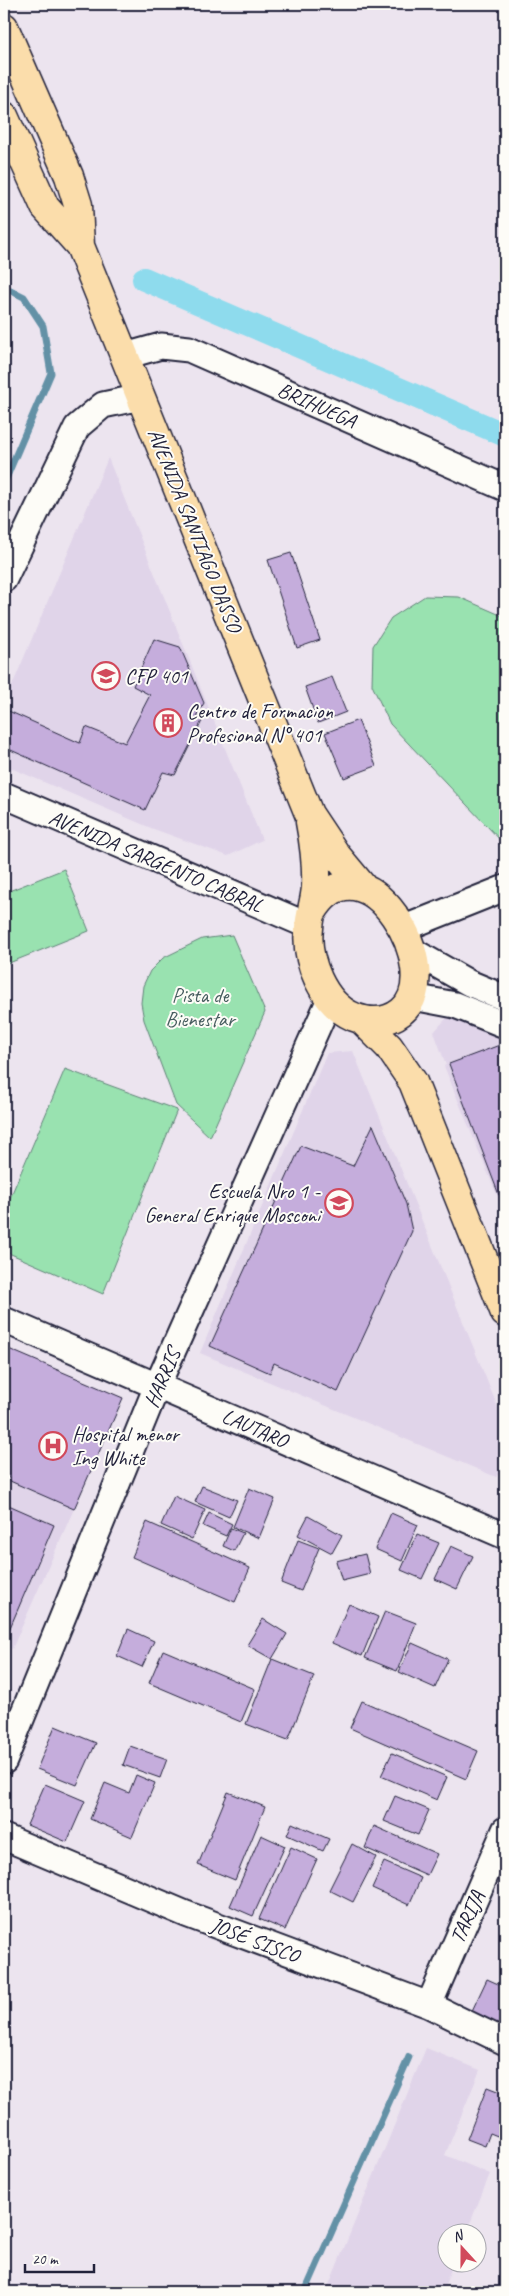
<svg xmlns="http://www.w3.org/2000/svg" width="509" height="2296" font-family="Caveat,sans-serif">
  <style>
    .built { fill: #e0d4e9 }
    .green { fill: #99e2b0; stroke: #5e8276 }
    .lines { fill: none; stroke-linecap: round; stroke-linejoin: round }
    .stream { stroke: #6391a6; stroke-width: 7 }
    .canal { stroke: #8edbed; stroke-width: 24 }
    .building { fill: #c5addc; stroke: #22223b }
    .minor-casing { stroke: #22223b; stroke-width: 29 }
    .major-casing { stroke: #22223b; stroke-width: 31 }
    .minor { stroke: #fdfcf7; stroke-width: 25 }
    .major { stroke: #fbddab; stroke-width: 28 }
    .labels { text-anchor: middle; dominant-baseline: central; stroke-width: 4; stroke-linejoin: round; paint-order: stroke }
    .street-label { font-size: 21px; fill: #22223b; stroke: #fdfcf7 }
    .poi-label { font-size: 21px; fill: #22223b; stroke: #fdfcf7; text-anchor: start }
    .park-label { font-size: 21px; fill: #465c5e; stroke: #fdfcf7 }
  </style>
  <rect width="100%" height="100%" fill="#ece4ef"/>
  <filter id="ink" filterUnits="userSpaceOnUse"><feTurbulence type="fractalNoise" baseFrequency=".02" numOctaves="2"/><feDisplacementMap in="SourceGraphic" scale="10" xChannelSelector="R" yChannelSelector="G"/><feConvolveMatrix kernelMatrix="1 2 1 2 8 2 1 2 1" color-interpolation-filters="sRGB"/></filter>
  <g filter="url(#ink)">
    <path class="built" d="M108,458L262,840L228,856L151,828L4,765V705Z
      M451,1013L505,1036V1215L444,1066L446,1065L434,1032Z
      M353,1051L505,1425V1467L496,1477L200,1353L327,1053Z
      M4,1347L123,1398L12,1649L4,1645Z
      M426,2048L480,2070L445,2155L490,2174L466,2233L446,2234V2264H453L442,2292H326Z"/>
    <path class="green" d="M425,596L459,597L505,617V845L390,724L372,685L373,646L391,618Z
      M64,869L89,931L4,965V893Z
      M232,935L265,1012L210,1137L176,1105L144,1020L141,1003L143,986L150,971L163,958L202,939Z
      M65,1069L177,1110L103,1294L4,1251V1212Z"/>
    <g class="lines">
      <path class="stream" d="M4,287L24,297L43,326L51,373L4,483
        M305,2292L409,2057"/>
      <path class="canal" d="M144,279L505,435"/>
    </g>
    <path class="building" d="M291,553L320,640L297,648L268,560Z
      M154,639L180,647L204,703L196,716L203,719L175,775L163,772L145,810L4,747V709L80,743L86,727L125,743L150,695L133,686Z
      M332,677L346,712L318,723L305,687Z
      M358,720L376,766L344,778L325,733Z
      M505,1043V1193L499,1195L449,1064Z
      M373,1125L406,1204L412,1231L338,1392L274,1363L270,1373L210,1346L301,1146L353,1166Z
      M4,1347L123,1398L74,1509L10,1481L4,1466Z
      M202,1486L237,1500L229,1517L195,1502Z
      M249,1488L275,1499L259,1538L233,1527Z
      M174,1496L205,1510L192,1539L161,1525Z
      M4,1503L54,1525L9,1630L4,1628Z
      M209,1513L232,1524L226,1536L203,1526Z
      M391,1513L418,1525L402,1561L375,1549Z
      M308,1516L342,1535L332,1553L298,1535Z
      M147,1522L250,1568L235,1602L132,1557Z
      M231,1528L243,1533L234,1551L223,1546Z
      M417,1534L439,1543L422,1579L401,1570Z
      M298,1540L319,1548L301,1591L281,1583Z
      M451,1546L473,1556L457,1589L435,1579Z
      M365,1554L370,1574L342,1581L336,1561Z
      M349,1604L378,1617L362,1656L332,1643Z
      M385,1611L416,1623L397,1671L365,1658Z
      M263,1619L287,1634L272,1659L247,1645Z
      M128,1629L154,1641L142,1667L117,1656Z
      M412,1643L448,1659L435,1688L399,1672Z
      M163,1650L255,1689L241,1722L149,1683Z
      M272,1659L314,1676L288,1740L246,1724Z
      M362,1701L478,1751L466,1779L350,1728Z
      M55,1726L96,1743L77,1785L37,1769Z
      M130,1746L167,1759L160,1778L123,1765Z
      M392,1753L447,1777L437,1800L381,1776Z
      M136,1775L155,1783L132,1837L90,1819L105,1783L129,1793Z
      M45,1784L85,1801L67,1842L27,1825Z
      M228,1792L265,1807L235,1880L198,1865Z
      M395,1796L429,1810L418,1835L384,1821Z
      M292,1823L329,1839L323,1851L287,1835Z
      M374,1826L437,1854L427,1875L365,1848Z
      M261,1835L285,1846L253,1916L230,1906Z
      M352,1844L376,1857L353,1902L329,1890Z
      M291,1847L317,1859L285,1930L259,1919Z
      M384,1862L421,1878L409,1905L372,1888Z
      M487,1979L505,1987V2031L470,2015Z
      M487,2087L505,2094V2139L490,2133L485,2146L467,2139Z"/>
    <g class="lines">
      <defs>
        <path id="minor" d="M125,356L161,346L189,349L505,488
          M4,579L77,427L103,405L141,397
          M4,795L309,926
          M402,929L505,888
          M411,950L469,983L505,998
          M413,997L455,1005L505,1025
          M4,1320L505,1536
          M4,1761L157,1386L330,999
          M4,1837L186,1914L429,2005L505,2042
          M429,2005L505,1830"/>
        <path id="major" d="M4,27L69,176L78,205L80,246L309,814L337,856L362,886
          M4,116L45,207L80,246
          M310,822C314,843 317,865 316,887C315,901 310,914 309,928C305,960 323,1004 354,1017C370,1023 387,1023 401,1012C450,973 364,828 313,911
          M362,1020L389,1047L413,1082L505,1313"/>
      </defs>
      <use href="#minor" class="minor-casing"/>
      <use href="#major" class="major-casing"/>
      <use href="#minor" class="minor"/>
      <use href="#major" class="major"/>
    </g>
  </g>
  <defs>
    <symbol id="school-ring" viewBox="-11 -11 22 22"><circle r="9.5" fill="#fdfcf7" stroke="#d1495b" stroke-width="1.5"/><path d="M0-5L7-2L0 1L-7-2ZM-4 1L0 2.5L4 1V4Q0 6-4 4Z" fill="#d1495b"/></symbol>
    <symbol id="building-ring" viewBox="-11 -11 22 22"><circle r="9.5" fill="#fdfcf7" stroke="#d1495b" stroke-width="1.5"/><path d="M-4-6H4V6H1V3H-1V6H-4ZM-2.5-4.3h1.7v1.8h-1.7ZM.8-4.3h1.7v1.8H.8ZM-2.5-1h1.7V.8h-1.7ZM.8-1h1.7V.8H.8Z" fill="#d1495b"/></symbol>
    <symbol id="hospital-ring" viewBox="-11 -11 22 22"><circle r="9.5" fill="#fdfcf7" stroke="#d1495b" stroke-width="1.5"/><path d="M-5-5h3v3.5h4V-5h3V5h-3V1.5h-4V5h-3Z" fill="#d1495b"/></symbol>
  </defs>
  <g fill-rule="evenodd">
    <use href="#school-ring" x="90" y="660" width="32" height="32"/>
    <use href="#building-ring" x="152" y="707" width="32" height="32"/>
    <use href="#school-ring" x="323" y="1187" width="32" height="32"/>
    <use href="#hospital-ring" x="37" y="1430" width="32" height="32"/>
  </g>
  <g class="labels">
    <g class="street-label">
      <text transform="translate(317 405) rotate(24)">BRIHUEGA</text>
      <text transform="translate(195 530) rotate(68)">AVENIDA SANTIAGO DASSO</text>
      <text transform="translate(156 861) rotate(23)">AVENIDA SARGENTO CABRAL</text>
      <text transform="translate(162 1378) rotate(-67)">HARRIS</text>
      <text transform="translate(255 1428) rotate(23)">LAUTARO</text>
      <text transform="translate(467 1917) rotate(-66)">TARIJA</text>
      <text transform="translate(255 1940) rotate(21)">JOSÉ SISCO</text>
    </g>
    <g class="poi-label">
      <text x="125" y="676">CFP 401</text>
      <text x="187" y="711">Centro de Formacion<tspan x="187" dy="24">Profesional N° 401</tspan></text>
      <text x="320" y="1191" text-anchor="end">Escuela Nro 1 -<tspan x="320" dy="24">General Enrique Mosconi</tspan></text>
      <text x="72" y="1434">Hospital menor<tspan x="72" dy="24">Ing White</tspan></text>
    </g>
    <g class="park-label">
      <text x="200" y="995">Pista de<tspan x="200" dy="24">Bienestar</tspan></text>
    </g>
  </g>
  <rect width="509" height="2296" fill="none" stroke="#fdfcf7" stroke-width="20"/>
  <rect x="10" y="10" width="489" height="2276" fill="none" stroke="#22223b" stroke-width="2" filter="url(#ink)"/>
  <g transform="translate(462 2248) rotate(339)"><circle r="24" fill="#fdfcf7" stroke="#a5a5ac"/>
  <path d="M0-4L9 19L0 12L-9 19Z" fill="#d1495b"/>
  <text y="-8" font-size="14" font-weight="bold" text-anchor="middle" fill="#22223b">N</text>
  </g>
  <path d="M25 2264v8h69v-8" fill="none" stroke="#22223b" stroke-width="2.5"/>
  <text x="32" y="2264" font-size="15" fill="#22223b" stroke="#fdfcf7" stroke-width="4" paint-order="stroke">20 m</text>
</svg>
